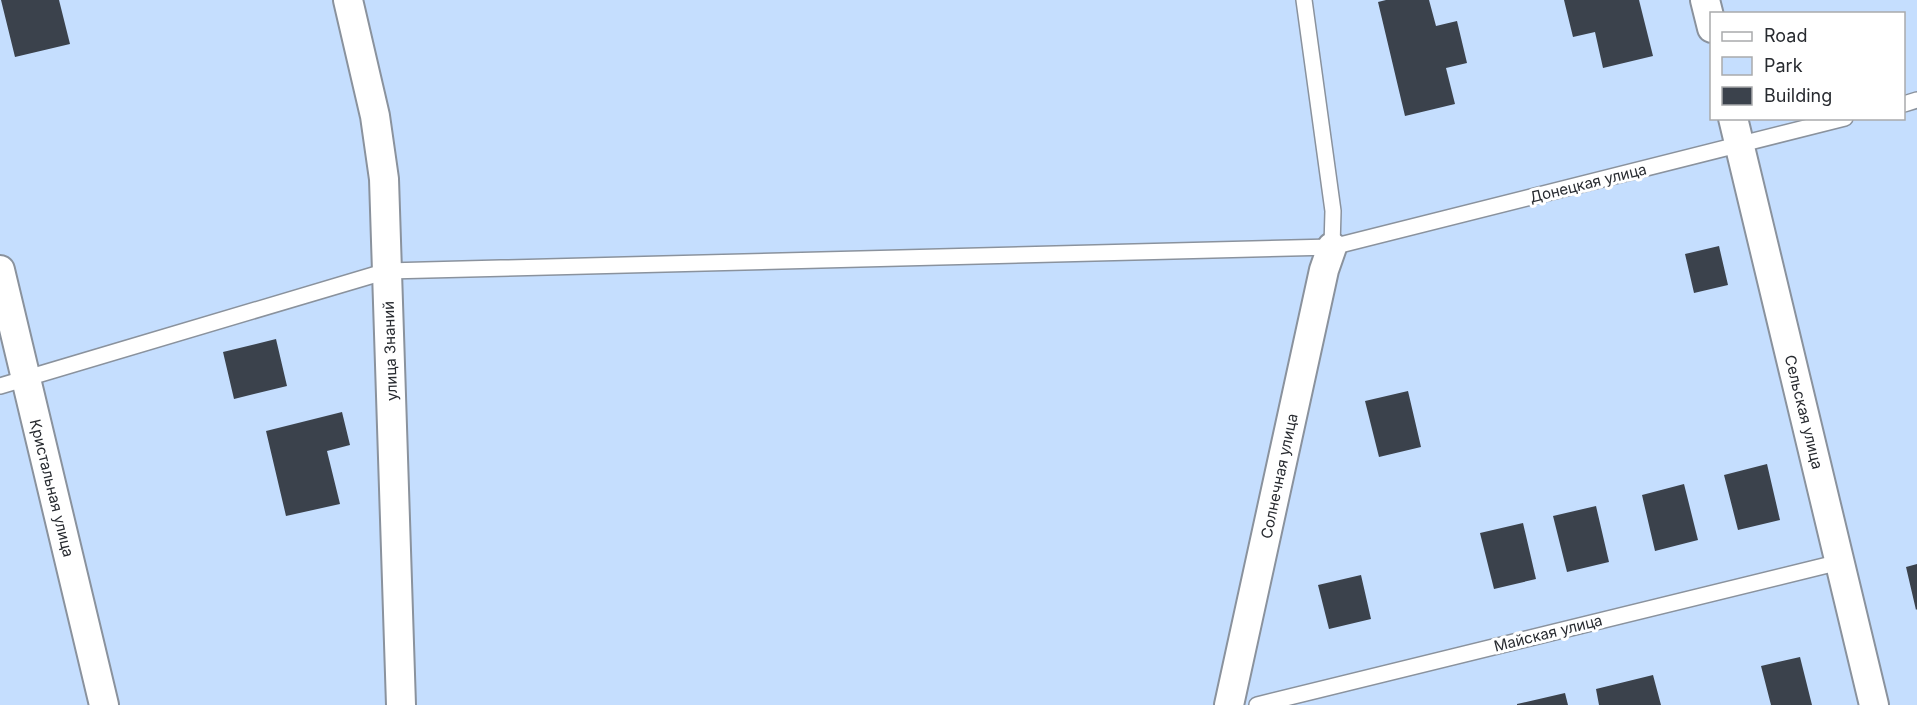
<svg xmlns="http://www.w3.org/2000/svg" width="1917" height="705" font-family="Inter,sans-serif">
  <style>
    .green { fill: #c5defe; fill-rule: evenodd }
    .building { fill: #3b424c }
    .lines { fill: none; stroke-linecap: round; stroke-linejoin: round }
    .lane-casing { stroke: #8a929d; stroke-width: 18 }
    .street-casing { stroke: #8a929d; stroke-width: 32 }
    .lane { stroke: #fff; stroke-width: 15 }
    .street { stroke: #fff; stroke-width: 28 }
    .labels { text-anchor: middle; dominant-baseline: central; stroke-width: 6; stroke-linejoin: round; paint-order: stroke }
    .street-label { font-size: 15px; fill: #282b30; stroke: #fff }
  </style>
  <rect width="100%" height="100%" fill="#e6effb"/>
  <path class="green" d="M0,0H1917V705H0ZM1712,14H1904V118H1712Z"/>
  <path class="building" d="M1,0H59L70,44L15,57Z
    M1386,0H1429L1436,26L1457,21L1467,63L1446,68L1455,104L1405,116L1378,2Z
    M1564,0H1639L1653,56L1603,68L1595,32L1573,37Z
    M1719,246L1728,285L1694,293L1685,254Z
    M276,339L287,386L234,399L223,352Z
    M1408,391L1421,447L1379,457L1365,401Z
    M342,412L350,445L327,451L340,504L286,516L266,431Z
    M1767,464L1780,520L1738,530L1724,475Z
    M1684,484L1698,540L1655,551L1642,495Z
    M1596,506L1609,562L1567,572L1553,516Z
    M1523,523L1536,579L1494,589L1480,533Z
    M1917,564V609L1916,610L1906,567Z
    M1361,575L1371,619L1329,629L1318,585Z
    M1800,657L1812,705H1771L1761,666Z
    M1653,675L1661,705H1599L1596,689Z
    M1565,693L1568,705H1517V704Z"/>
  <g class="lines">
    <defs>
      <path id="lane" d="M1304,0L1333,211L1332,247
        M1904,104L1917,100
        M0,386L387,271L1332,247L1845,118
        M1257,705L1840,562"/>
      <path id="street" d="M348,0L375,116L384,179L401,705
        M1705,0L1712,28
        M1733,118L1874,705
        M0,270L104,705
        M1229,705L1324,270L1332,247"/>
    </defs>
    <use href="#lane" class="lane-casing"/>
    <use href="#street" class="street-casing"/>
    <use href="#lane" class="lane"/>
    <use href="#street" class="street"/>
  </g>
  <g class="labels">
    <g class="street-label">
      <text transform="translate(1588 183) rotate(-14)">Донецкая улица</text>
      <text transform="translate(390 351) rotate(-92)">улица Знаний</text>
      <text transform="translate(1804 412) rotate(76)">Сельская улица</text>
      <text transform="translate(1279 476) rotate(-78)">Солнечная улица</text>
      <text transform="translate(52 488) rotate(76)">Кристальная улица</text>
      <text transform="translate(1548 633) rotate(-14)">Майская улица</text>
    </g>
  </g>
  <rect x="1710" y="12" width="195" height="108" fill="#ffffff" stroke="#a9aaac" stroke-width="1.5"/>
  <rect x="1722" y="32" width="30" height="9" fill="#ffffff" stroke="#a9aaac" stroke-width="1.5"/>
  <text x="1764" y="42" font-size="18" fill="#282b30">Road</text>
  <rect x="1722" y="57" width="30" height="18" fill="#c5defe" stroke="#a9aaac" stroke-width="1.5"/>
  <text x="1764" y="72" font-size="18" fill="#282b30">Park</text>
  <rect x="1722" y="87" width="30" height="18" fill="#3b424c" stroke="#a9aaac" stroke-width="1.5"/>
  <text x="1764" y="102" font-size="18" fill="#282b30">Building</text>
</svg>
